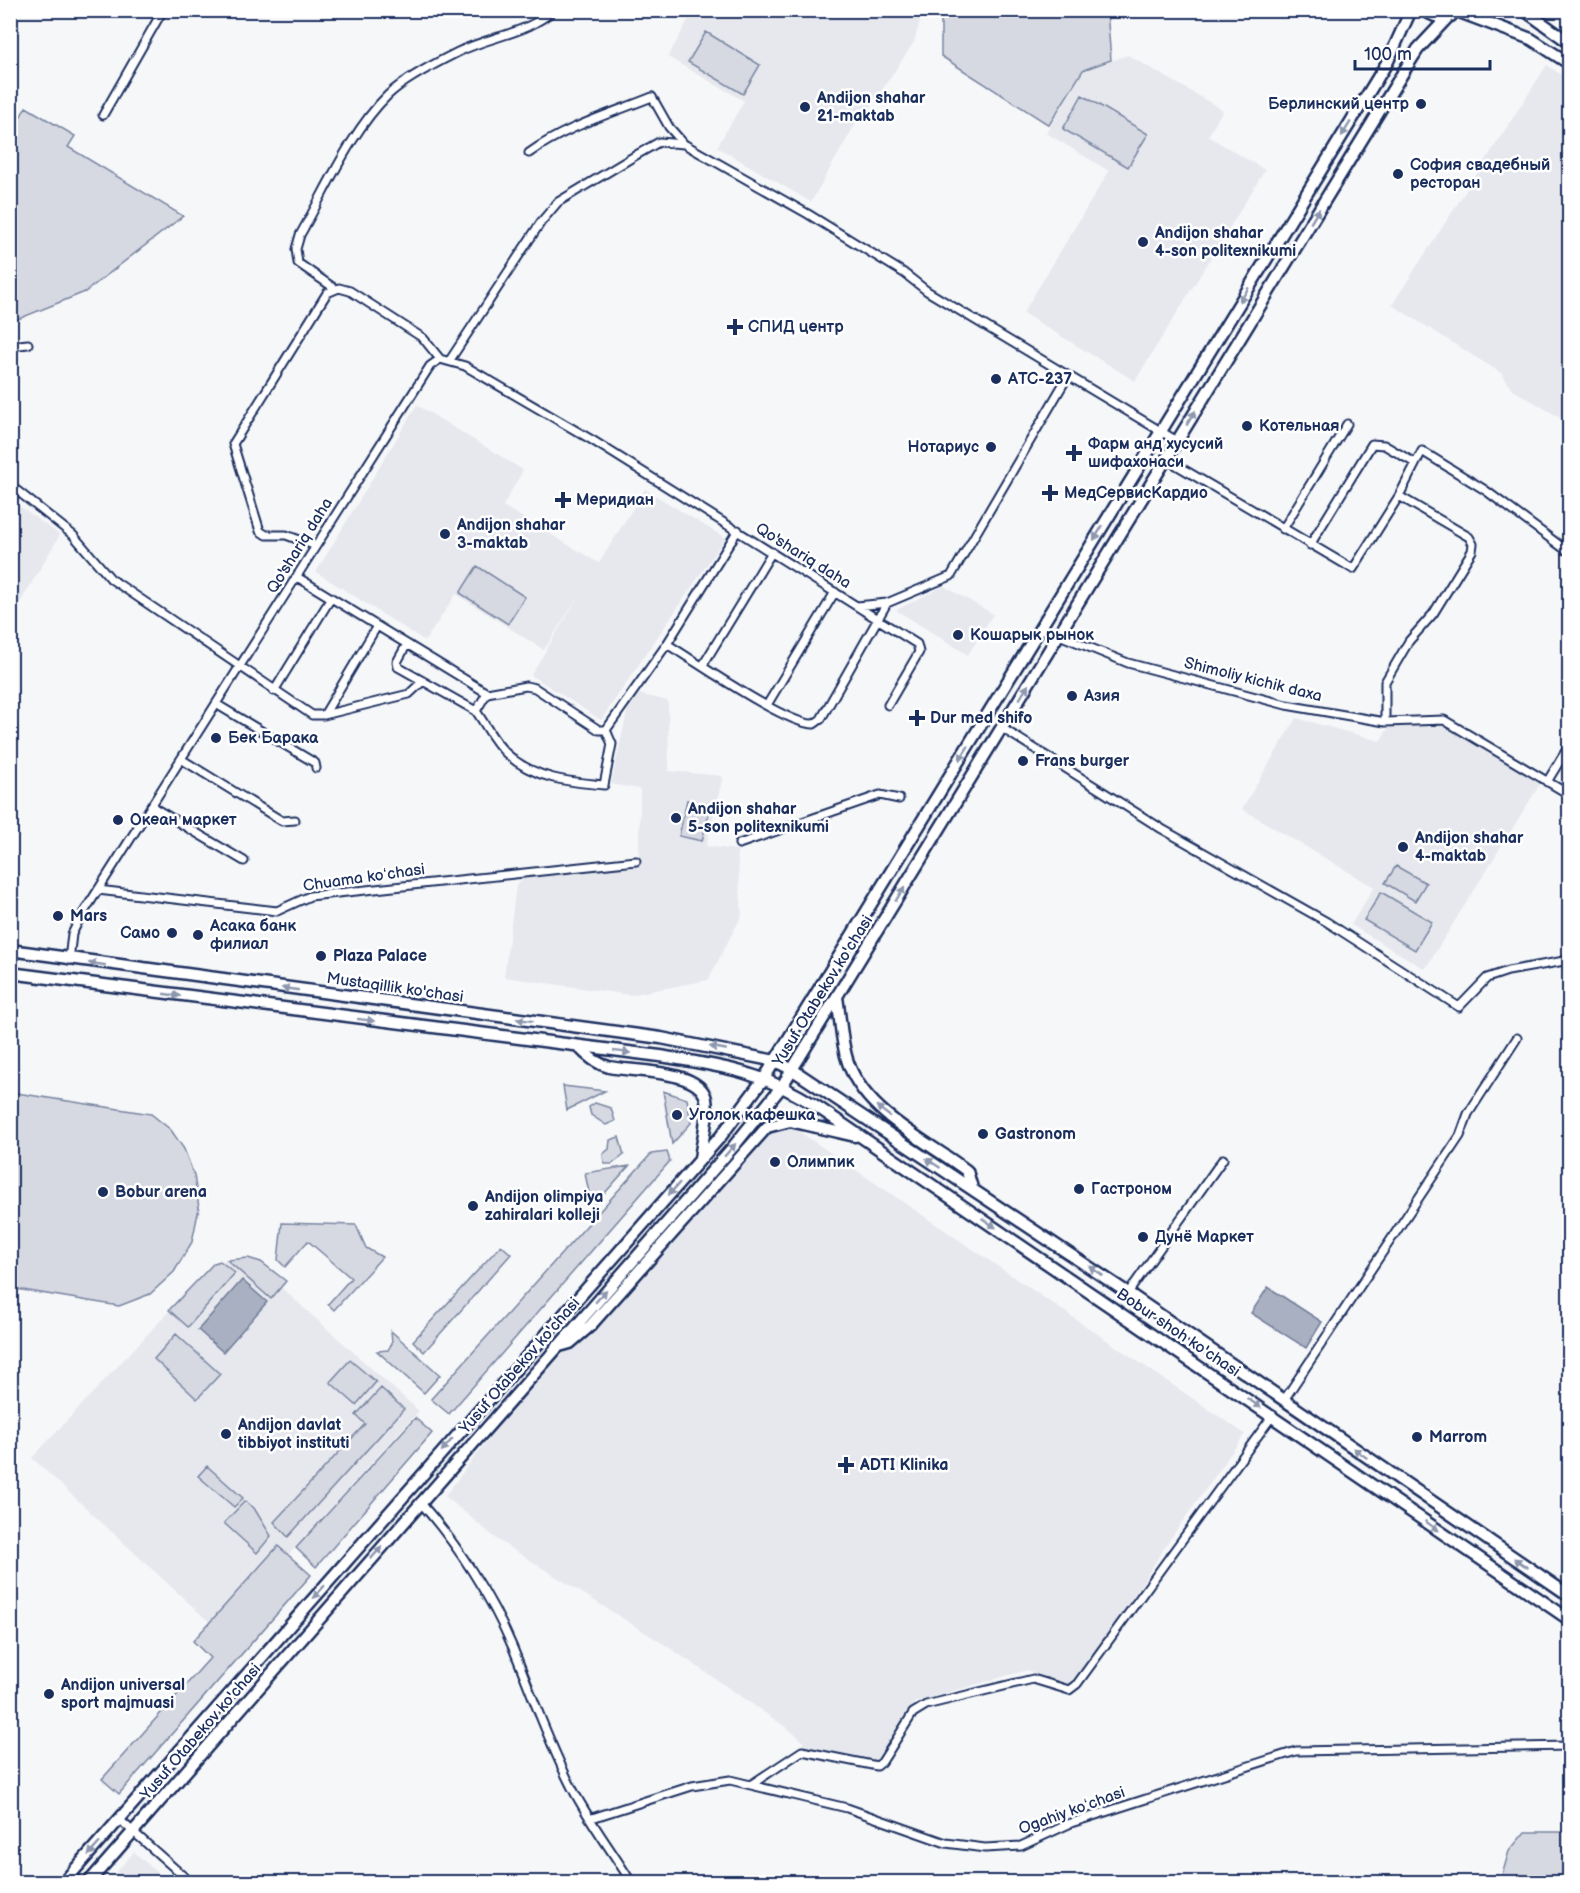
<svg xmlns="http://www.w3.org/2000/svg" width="1580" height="1893" font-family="'Balsamiq Sans',sans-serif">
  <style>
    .built { fill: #e6e8ee }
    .green { fill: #d6d9e2; stroke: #7884a0; stroke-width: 1.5 }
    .water { fill: #a9b0c1; stroke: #707c99; stroke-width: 1.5 }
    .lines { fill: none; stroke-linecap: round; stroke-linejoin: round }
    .street-casing { stroke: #1b2f5e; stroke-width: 11 }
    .primary-casing { stroke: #1b2f5e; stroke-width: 15 }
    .street { stroke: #fff; stroke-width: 7 }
    .primary { stroke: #fff; stroke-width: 10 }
    .oneway { fill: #8d97ae }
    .poi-dot { fill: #1b2f5e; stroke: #fff; stroke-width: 2 }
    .labels { text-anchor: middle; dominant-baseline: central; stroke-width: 5; stroke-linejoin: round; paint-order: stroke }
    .poi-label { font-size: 16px; font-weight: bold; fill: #1b2f5e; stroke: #fff; text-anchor: start }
    .street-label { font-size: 16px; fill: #1b2f5e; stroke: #fff }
  </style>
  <rect width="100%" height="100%" fill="#f6f7f9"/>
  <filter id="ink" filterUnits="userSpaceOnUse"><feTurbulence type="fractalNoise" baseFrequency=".0167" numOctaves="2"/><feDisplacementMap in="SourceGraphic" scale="12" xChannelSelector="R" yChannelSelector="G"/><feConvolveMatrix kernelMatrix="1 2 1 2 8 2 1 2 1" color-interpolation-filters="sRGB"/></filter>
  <g filter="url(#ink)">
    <path class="built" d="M693,11H923L914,42L866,114L860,116L811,202L717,147L744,101L668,57Z
      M1128,55L1223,110L1208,136L1265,170L1135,381L1023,313L1109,171L1046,133L1083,70Z
      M1547,65L1569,80V423L1513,390L1501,373L1392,305Z
      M417,405L523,470L503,506L599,563L645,489L725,538L601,720L531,675L582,591L544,650L456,594L425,641L316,572Z
      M11,500L60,535L11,618Z
      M944,586L993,614L968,655L896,610Z
      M639,694L668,701L669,771L723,776L706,846L737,850L742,915L708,980L630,995L504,977L516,886L522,879L639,865L640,789L611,784L629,704Z
      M1296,718L1380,741L1390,726L1444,725L1540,784L1425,969L1351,925L1374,887L1242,809Z
      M788,1124L1245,1434L1168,1542L1139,1588L1072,1686L1062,1685L1027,1670L915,1702L875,1763L803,1748V1741L787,1728L673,1650L498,1540L445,1496L520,1397L599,1311L694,1200L761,1135Z
      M238,1258H248L419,1411L219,1631L32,1458L215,1262Z
      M134,1852L168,1882H108Z"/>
    <path class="green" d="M941,11H1107L1111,60L1083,70L1049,125L941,56Z
      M706,32L760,65L743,94L688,62Z
      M1082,95L1148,134L1128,167L1063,129Z
      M26,107L75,136L68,147L183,216L85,292L11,322V133Z
      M477,566L525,597L508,624L460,593Z
      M687,800L711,805L702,841L679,836Z
      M1396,866L1426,883L1415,901L1385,883Z
      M1381,892L1432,922L1415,950L1364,920Z
      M563,1086L605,1091L567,1110Z
      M663,1091L687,1099L691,1123L672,1144Z
      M10,1092L151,1114L171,1130L184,1149L194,1175L199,1208L192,1242L174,1272L150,1294L119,1306L11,1288Z
      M595,1103L611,1108L615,1121L606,1125L591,1115L589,1107Z
      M619,1137L624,1155L612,1164H604L603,1154L609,1149L610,1140Z
      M667,1152L670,1161L449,1414L431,1399L651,1154Z
      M629,1166L596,1203L590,1198L585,1173Z
      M282,1223L356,1225L366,1248L382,1257L334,1310L328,1304L351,1278L308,1241L285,1267L278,1260Z
      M501,1245L511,1254L424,1352L413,1341Z
      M248,1258L261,1262L286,1281L271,1299L227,1260Z
      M220,1261L235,1273L188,1327L169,1310L214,1263Z
      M391,1331L440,1375L424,1393L377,1351L388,1350L392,1343Z
      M176,1334L220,1374L197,1399L154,1359Z
      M350,1360L376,1382L356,1405L330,1382Z
      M381,1388L404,1409L288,1537L274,1522L365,1424L356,1415Z
      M415,1418L432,1433L316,1567L296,1548Z
      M207,1466L243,1498L234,1507L198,1476Z
      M245,1501L254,1508L271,1536L257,1553L224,1523Z
      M278,1546L311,1575L119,1794L102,1779L210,1658L193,1641Z
      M1525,1832H1569V1882H1500L1509,1851Z"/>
    <path class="water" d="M242,1280L267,1302L223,1352L198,1330Z
      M1268,1287L1322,1322L1306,1348L1251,1313Z"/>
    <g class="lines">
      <defs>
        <path id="street" d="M103,115L163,10
          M529,153C565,127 610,114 652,97L669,127L684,144
          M334,288L298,263L296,249L300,235C326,190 351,131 388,95C404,79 438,62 458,52C493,35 524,35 554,10
          M10,346L28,344
          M450,360L541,222L558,202L638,154L659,142L684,144L808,214L904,273L927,291L1177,441
          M1166,459L1353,569L1399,496L1422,451L1485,490L1570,553
          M10,485L73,535L111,579L312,715H324L409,694L423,681
          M1283,529L1347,424
          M1310,545L1372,444L1384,445L1415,463
          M316,546L286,535H266L260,531L233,444L327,293L339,288L350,291L423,338L440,359
          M297,577L487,693L526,686L535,688L599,730H606L667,644L738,530
          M857,606L887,603L951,576L1068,376
          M1059,635L1128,663L1286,705L1385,722L1444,720L1570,795
          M407,644L397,662L398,667L476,711L487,693
          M667,644C695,661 788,726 814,724L821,719L887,603
          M703,665L772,552
          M274,691L331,598
          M216,704L315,763L316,768
          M767,705L835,592
          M476,711C486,725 494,743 507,754C534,779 569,782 604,785L612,744L606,730
          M324,715L377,626
          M1385,722V682L1409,641L1433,614L1472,551L1473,544L1469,537L1399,496
          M1002,728L1162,829L1327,922L1459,1007L1487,978L1508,971L1570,960
          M181,759L282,821L295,820
          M1547,782L1570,744
          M151,806L244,861
          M739,844L880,795L899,799
          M98,890L277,911L310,896L636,861
          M69,960L72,934L79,920L430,366L440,359L465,366L592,440L917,644L919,652L888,705
          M1128,1293L1223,1159
          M1284,1400L1460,1136L1468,1114L1517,1038
          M420,1502C457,1544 491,1596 513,1648C531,1692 547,1738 569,1782C586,1817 611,1849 631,1882
          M752,1784L802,1751L877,1766L882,1762L913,1713L926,1705L1033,1679L1069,1690L1077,1684L1273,1415
          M592,1818L692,1786L730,1780L847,1808L946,1843L985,1848L1021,1846L1071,1823L1296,1751L1570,1746
          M120,1820L190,1882"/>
        <path id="primary" d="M1422,10L1435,16H1451
          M1524,10L1570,43
          M1462,13L1531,39L1570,64
          M10,950L661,1038L775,1061L793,1070L1128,1293L1570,1596
          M10,973L660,1056C722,1066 761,1071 816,1106L1570,1620
          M837,997C840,1016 841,1037 846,1056C861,1112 925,1139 967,1171L972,1188
          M578,1046C586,1055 597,1064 609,1067C633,1072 700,1069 706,1099C709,1117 702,1141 700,1159
          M556,1347L570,1343L590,1326L767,1127L790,1121L855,1136
          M64,1882L721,1136L765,1077L1388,61L1411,10
          M89,1882L733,1147L782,1086L1404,71L1418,49L1448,17"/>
      </defs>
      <use href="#street" class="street-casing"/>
      <use href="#primary" class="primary-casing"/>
      <use href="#street" class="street"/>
      <use href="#primary" class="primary"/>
    </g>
    <defs><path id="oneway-solid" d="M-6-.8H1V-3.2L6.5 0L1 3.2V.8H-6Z" transform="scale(1.5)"/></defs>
    <g class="oneway">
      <use href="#oneway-solid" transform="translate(1346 129) rotate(122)"/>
      <use href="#oneway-solid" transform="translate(1315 216) rotate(-59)"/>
      <use href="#oneway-solid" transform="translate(1244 295) rotate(122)"/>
      <use href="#oneway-solid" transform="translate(1191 418) rotate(-59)"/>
      <use href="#oneway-solid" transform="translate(1098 533) rotate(121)"/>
      <use href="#oneway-solid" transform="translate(1024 692) rotate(-59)"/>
      <use href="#oneway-solid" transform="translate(964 753) rotate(122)"/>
      <use href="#oneway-solid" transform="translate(900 894) rotate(-58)"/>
      <use href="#oneway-solid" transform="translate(97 964) rotate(-172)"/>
      <use href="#oneway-solid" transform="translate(290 989) rotate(-172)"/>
      <use href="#oneway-solid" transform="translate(172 995) rotate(8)"/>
      <use href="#oneway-solid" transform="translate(366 1020) rotate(7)"/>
      <use href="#oneway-solid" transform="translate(525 1020) rotate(-173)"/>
      <use href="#oneway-solid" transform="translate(718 1048) rotate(-169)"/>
      <use href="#oneway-solid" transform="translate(622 1052) rotate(7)"/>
      <use href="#oneway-solid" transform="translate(883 1111) rotate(-142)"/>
      <use href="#oneway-solid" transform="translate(730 1150) rotate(-49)"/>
      <use href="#oneway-solid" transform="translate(933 1163) rotate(-147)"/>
      <use href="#oneway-solid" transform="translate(674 1189) rotate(131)"/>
      <use href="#oneway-solid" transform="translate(989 1223) rotate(34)"/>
      <use href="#oneway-solid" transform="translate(1096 1271) rotate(-146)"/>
      <use href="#oneway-solid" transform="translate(601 1296) rotate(-49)"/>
      <use href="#oneway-solid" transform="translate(1254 1403) rotate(34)"/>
      <use href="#oneway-solid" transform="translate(447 1445) rotate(131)"/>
      <use href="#oneway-solid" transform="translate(1360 1453) rotate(-145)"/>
      <use href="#oneway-solid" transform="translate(1432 1526) rotate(35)"/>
      <use href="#oneway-solid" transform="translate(376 1553) rotate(-49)"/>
      <use href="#oneway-solid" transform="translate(1521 1563) rotate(-146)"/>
      <use href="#oneway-solid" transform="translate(319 1592) rotate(131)"/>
      <use href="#oneway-solid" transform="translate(94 1849) rotate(132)"/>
    </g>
  </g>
  <g class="poi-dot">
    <circle cx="1421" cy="104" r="6"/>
    <circle cx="805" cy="107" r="6"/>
    <circle cx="1398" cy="174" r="6"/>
    <circle cx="1143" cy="242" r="6"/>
    <path d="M732 318h6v6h6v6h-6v6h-6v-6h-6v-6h6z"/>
    <circle cx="996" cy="379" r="6"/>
    <circle cx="1247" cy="426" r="6"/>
    <circle cx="991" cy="447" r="6"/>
    <path d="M1071 444h6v6h6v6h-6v6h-6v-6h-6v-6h6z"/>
    <path d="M1047 484h6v6h6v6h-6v6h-6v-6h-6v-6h6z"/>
    <path d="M560 491h6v6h6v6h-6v6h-6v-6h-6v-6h6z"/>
    <circle cx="445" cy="534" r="6"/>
    <circle cx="958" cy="635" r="6"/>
    <circle cx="1072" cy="696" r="6"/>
    <path d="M914 709h6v6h6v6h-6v6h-6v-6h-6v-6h6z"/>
    <circle cx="216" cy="738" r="6"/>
    <circle cx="1023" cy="761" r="6"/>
    <circle cx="676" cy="818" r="6"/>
    <circle cx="118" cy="820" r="6"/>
    <circle cx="1403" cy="847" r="6"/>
    <circle cx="58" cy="916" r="6"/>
    <circle cx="172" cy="933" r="6"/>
    <circle cx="198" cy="935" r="6"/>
    <circle cx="321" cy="956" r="6"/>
    <circle cx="677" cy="1115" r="6"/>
    <circle cx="983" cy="1134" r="6"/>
    <circle cx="775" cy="1162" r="6"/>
    <circle cx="1079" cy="1189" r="6"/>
    <circle cx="103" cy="1192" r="6"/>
    <circle cx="473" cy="1206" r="6"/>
    <circle cx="1143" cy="1237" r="6"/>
    <circle cx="226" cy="1434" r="6"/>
    <circle cx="1417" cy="1437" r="6"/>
    <path d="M843 1456h6v6h6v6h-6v6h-6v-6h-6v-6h6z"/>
    <circle cx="49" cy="1694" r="6"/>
  </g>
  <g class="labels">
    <g class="poi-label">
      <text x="817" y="98">Andijon shahar<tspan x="817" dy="18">21-maktab</tspan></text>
      <text x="1409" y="104" text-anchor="end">Берлинский центр</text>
      <text x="1410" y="165">София свадебный<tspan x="1410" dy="18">ресторан</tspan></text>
      <text x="1155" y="233">Andijon shahar<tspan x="1155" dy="18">4-son politexnikumi</tspan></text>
      <text x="748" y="327">СПИД центр</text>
      <text x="1008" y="379">АТС-237</text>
      <text x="1259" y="426">Котельная</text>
      <text x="1088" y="444">Фарм анд хусусий<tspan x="1088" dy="18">шифахонаси</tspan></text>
      <text x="979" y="447" text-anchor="end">Нотариус</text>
      <text x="1064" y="493">МедСервисКардио</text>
      <text x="576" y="500">Меридиан</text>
      <text x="457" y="525">Andijon shahar<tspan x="457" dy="18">3-maktab</tspan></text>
      <text x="970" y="635">Кошарык рынок</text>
      <text x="1084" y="696">Азия</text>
      <text x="930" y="718">Dur med shifo</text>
      <text x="228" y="738">Бек Барака</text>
      <text x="1035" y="761">Frans burger</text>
      <text x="688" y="809">Andijon shahar<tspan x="688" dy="18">5-son politexnikumi</tspan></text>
      <text x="130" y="820">Океан маркет</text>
      <text x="1415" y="838">Andijon shahar<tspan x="1415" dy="18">4-maktab</tspan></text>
      <text x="70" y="916">Mars</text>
      <text x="210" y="926">Асака банк<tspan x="210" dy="18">филиал</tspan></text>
      <text x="160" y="933" text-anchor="end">Само</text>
      <text x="333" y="956">Plaza Palace</text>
      <text x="689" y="1115">Уголок кафешка</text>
      <text x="995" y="1134">Gastronom</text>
      <text x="787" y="1162">Олимпик</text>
      <text x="1091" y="1189">Гастроном</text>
      <text x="115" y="1192">Bobur arena</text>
      <text x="485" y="1197">Andijon olimpiya<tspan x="485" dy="18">zahiralari kolleji</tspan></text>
      <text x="1155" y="1237">Дунё Маркет</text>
      <text x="238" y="1425">Andijon davlat<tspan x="238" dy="18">tibbiyot instituti</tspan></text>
      <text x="1429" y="1437">Marrom</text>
      <text x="860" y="1465">ADTI Klinika</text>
      <text x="61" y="1685">Andijon universal<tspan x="61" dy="18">sport majmuasi</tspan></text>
    </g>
    <g class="street-label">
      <text transform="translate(300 546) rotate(-58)">Qo'shariq daha</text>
      <text transform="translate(803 556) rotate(32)">Qo'shariq daha</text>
      <text transform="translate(1253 680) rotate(14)">Shimoliy kichik daxa</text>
      <text transform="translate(364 878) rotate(-8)">Chuama koʻchasi</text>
      <text transform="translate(395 988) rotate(8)">Mustaqillik ko'chasi</text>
      <text transform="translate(823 991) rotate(-58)">Yusuf Otabekov ko'chasi</text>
      <text transform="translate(1178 1333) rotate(34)">Bobur shoh ko'chasi</text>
      <text transform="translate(520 1366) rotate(-49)">Yusuf Otabekov ko'chasi</text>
      <text transform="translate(201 1732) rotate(-49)">Yusuf Otabekov ko'chasi</text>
      <text transform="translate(1072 1811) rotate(-20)">Ogahiy koʻchasi</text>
    </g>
  </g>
  <rect width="1580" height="1893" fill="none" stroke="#fff" stroke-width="36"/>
  <rect x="18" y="18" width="1544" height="1857" fill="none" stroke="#1b2f5e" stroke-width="2" filter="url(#ink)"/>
  <path d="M1355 60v9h135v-9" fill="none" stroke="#1b2f5e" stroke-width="3"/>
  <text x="1364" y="60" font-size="18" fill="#1b2f5e" stroke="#ffffff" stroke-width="4.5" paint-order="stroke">100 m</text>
</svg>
